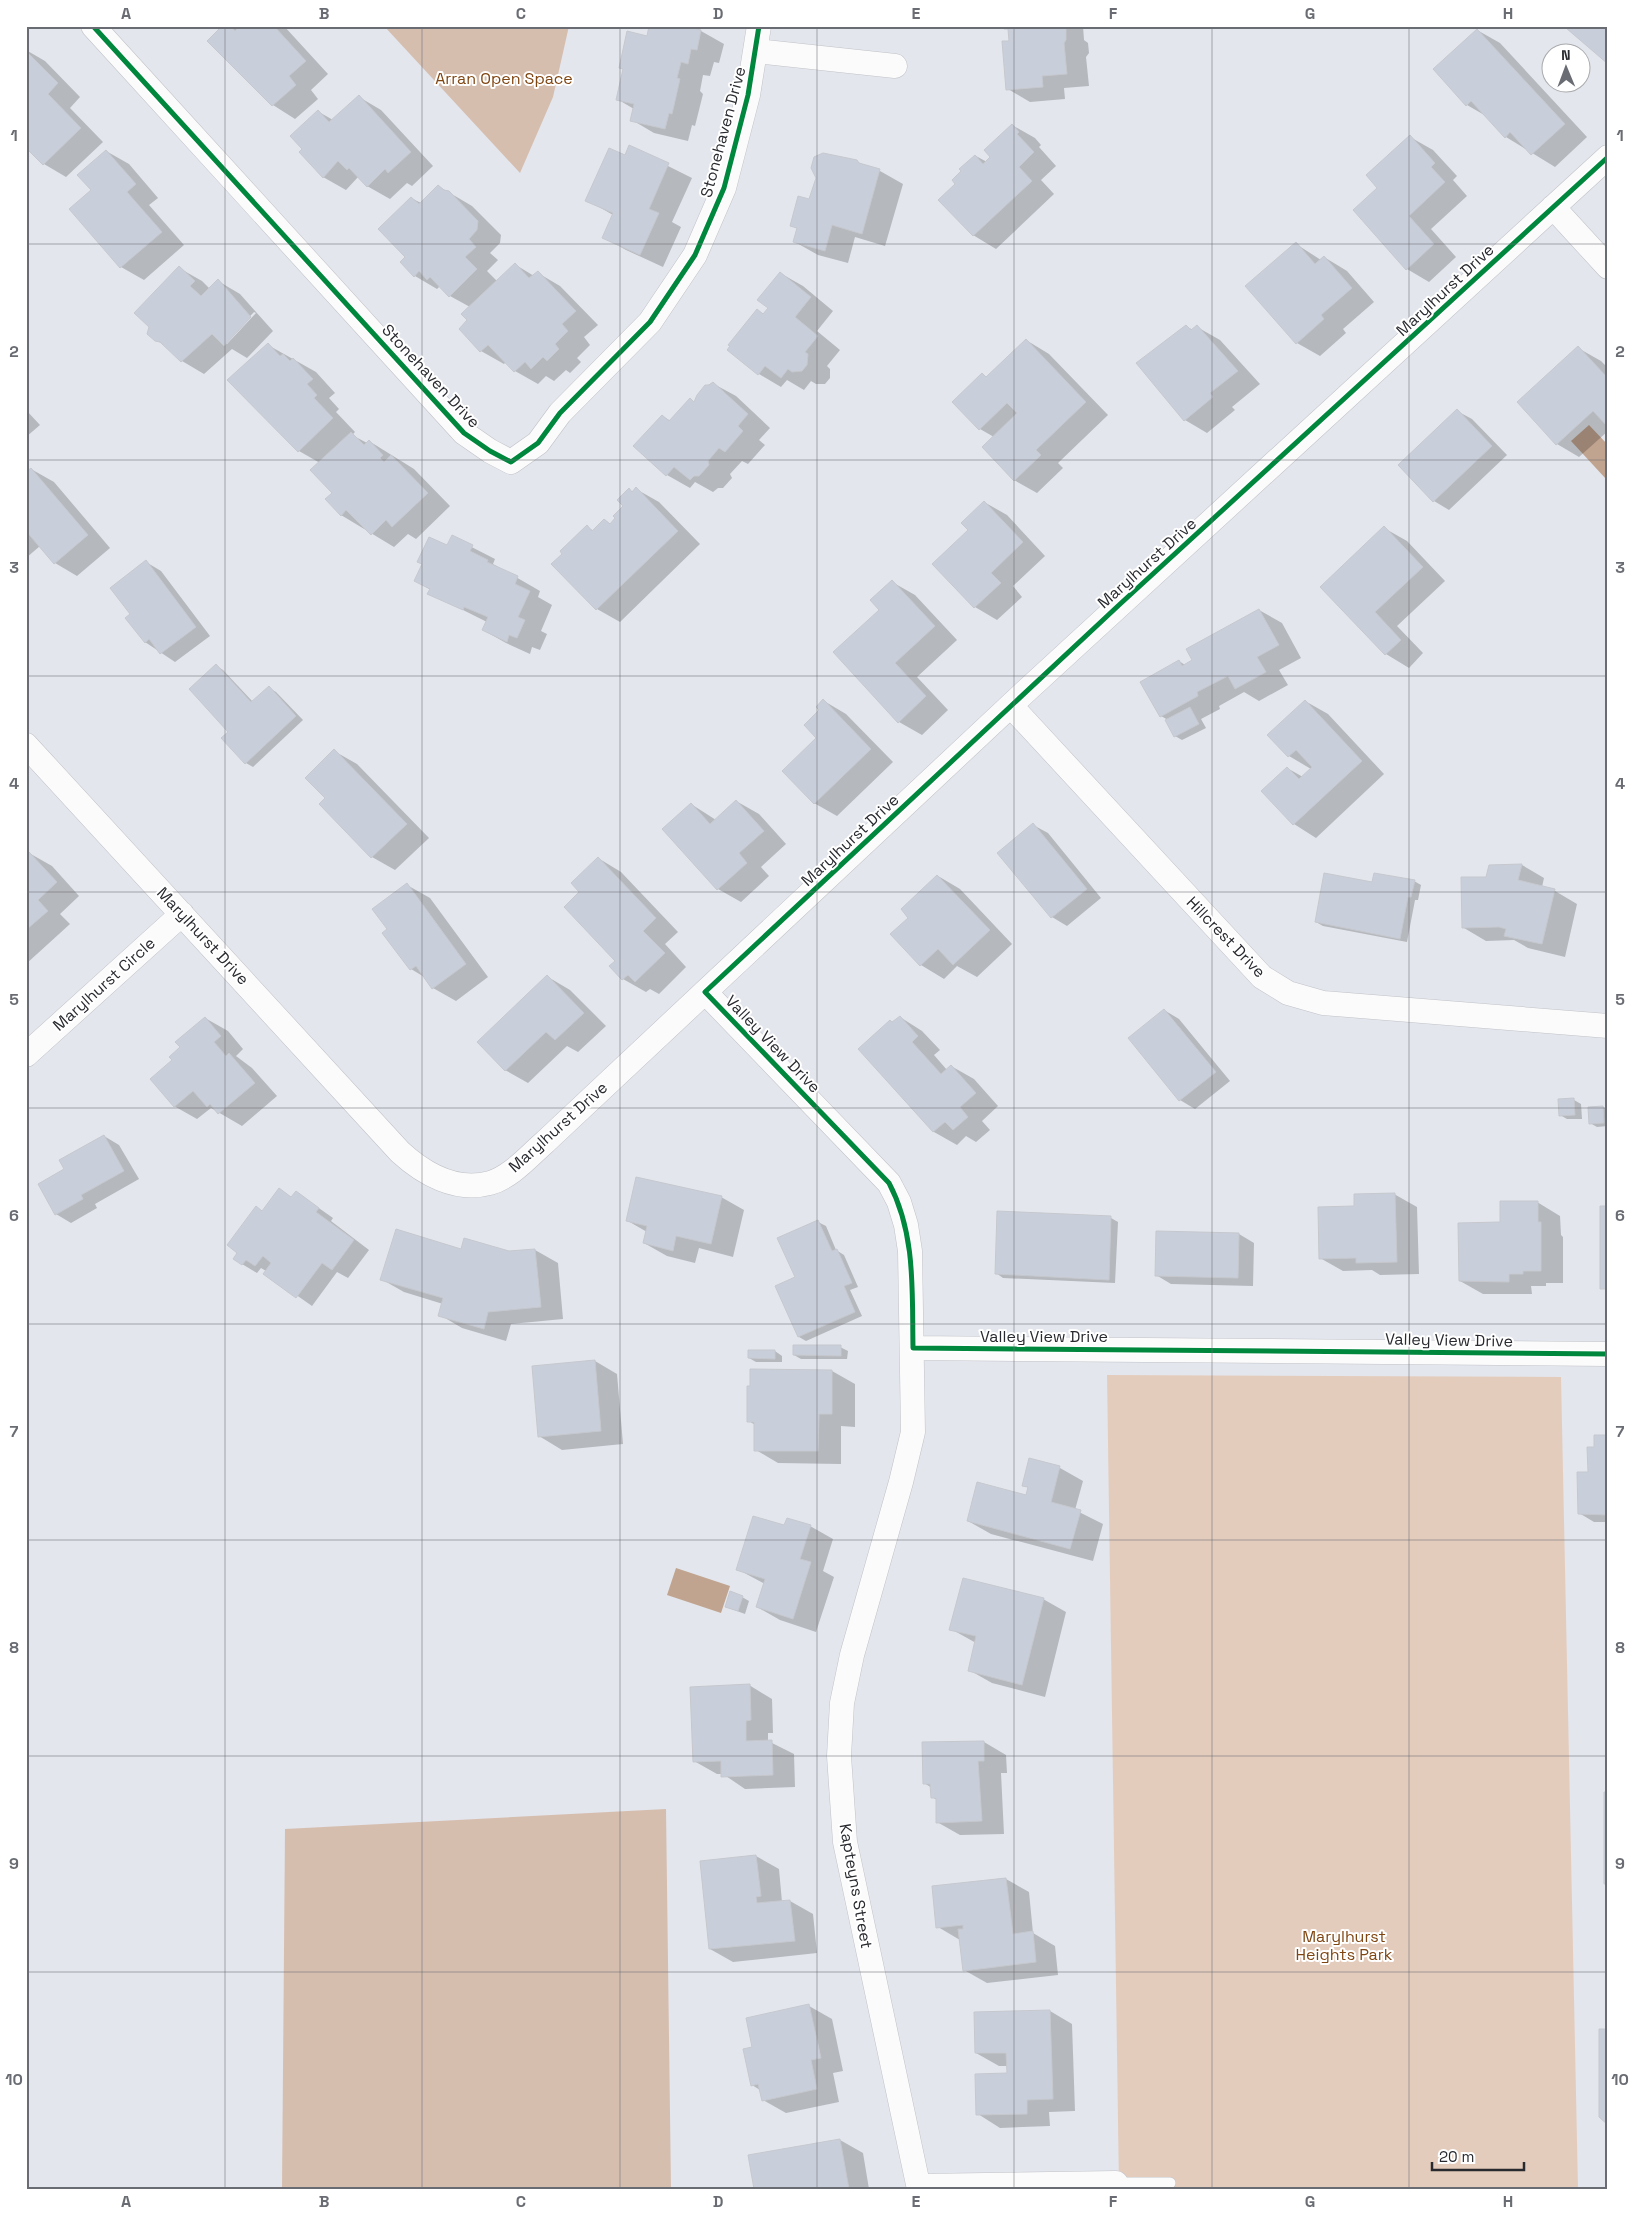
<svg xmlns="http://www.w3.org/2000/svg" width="1634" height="2215" font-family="'Space Grotesk',sans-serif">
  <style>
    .green { fill: #e4ccbd }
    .forest { fill: #d6beaf }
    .water { fill: #c1a48f }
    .shadow { fill: #0003; fill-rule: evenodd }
    .building { fill: #c9cfda; stroke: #c6c8ce }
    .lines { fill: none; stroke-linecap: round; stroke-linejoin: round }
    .lane-casing { stroke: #c0c2c7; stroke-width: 12 }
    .street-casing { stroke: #c0c2c7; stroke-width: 25 }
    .lane { stroke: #fbfbfc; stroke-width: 11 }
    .street { stroke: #fbfbfc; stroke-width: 24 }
    .cycleway-casing { stroke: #fff; stroke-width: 8 }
    .cycleway { stroke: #00873e; stroke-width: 5 }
    .grid { fill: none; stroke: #696c72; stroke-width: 1; stroke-opacity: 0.55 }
    .labels { text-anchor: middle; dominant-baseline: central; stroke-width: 4; stroke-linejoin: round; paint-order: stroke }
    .park-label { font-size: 16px; fill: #804612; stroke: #fff }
    .street-label { font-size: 16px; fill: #282a2f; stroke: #fff }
    .neatline { fill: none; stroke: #696c72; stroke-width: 2 }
    .grid-label { font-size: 16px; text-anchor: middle; font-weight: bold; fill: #696c72 }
  </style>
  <rect width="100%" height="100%" fill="#e3e6ed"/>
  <path class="green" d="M1107,1375L1561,1377L1578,2189H1119Z"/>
  <path class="forest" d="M384,26H569L553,97L520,173Z
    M666,1809L671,2189H282L285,1829Z"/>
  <path class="water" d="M1589,425L1608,445V477L1606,479L1571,441Z
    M676,1568L730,1586L721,1613L667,1595Z"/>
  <path class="shadow" d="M224,26H233L238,29L242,26H284L328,74L311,90L318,99L295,119L273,105Z
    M680,26L701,31L724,44L719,63L714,62L710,76L703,75L700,91L703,94L695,126L692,125L688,141L654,133L632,120L634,109L617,99L624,70L620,67L648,37Z
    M1005,26H1083L1084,40L1088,43L1089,53L1086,57L1089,86L1064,88L1065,99L1030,102L1008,89L1010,42V31Z
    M1477,30L1500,43L1587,137L1555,167L1506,137L1486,116L1467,105Z
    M26,50L45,61L80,97L70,108L103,142L66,177L44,164L26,146Z
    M359,97L381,110L433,166L412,186L407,183L390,199L367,186L359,176L346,190L323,177L319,112L333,120Z
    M1012,125L1035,138L1041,145L1039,147L1056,166L1041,180L1054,194L996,249L973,235L957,184L976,156L987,162Z
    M1410,137L1433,150L1457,176L1453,180L1467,196L1431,229L1456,257L1429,282L1407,269L1379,188Z
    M630,147L692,178L672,222L681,227L663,267L626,250L603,237L613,215L587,200L626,157Z
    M106,151L129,164L158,198L149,205L184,245L144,280L121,267L70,209L92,190Z
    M856,161L866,167L880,171L903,184L885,246L855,237L848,263L818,255L795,242L798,229L791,225L810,201L817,178Z
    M438,186L472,206L501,235L500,243L490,253L498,260L487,271L498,282L516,265L534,276L538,273L560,286L598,325L584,337L590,345L577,358L581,362L570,373L566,370L554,381L546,376L538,384L515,371L506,362L504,364L481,351L469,320L470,307L450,296L440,286L437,289L415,276L406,257L411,198L421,203Z
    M1296,244L1321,260L1324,257L1347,271L1374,302L1343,329L1346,333L1320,356L1297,343L1247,287Z
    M179,268L202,281L210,289L218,281L240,294L273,331L247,358L232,349L204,374L182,361L167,347L156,340ZM254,312L256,313L227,344H224Z
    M780,273L803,286L833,311L817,331L840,350L827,366L830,369V378L825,384H816L811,381L804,390L787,380L781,387L759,374L757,310L764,314L769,308Z
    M1186,326L1193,330L1197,327L1220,340L1260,384L1232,407L1235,410L1207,433L1185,420Z
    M1026,340L1049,354L1108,415L1058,463L1063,468L1037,493L1014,480L994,437L980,429L982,374L987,377Z
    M268,345L316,372L335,393L329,398L339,409L336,412L355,432L352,435L367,443L369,441L414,469L450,506L416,539L408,534L394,547L341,515L320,463L299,451Z
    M1578,348L1601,361L1608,368V431L1579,457L1557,444Z
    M712,383L736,396L770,428L759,440L765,445L748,464L742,461L730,474L732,478L723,488H718L713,492L695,482L690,488L667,475L635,446L662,416L671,421L695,403L706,386Z
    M26,410L40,425L26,437Z
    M1457,411L1472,419L1507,455L1449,510L1434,501Z
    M31,469L54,482L110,548L77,576L55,563L40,546L26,558V474Z
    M636,489L659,502L700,544L620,622L597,609L553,564L587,527L594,531L604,520L611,524L625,506L629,490L633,492Z
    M984,502L1007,515L1045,556L1013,586L1022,597L997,620L975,607L934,564L970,530Z
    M1384,528L1407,541L1445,581L1397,626L1423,653L1409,668L1386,654L1322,587Z
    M452,537L495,559L493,564L540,591L538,597L552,605L541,631L547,634L540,650L532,647L530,654L506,643L483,630L487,622L429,593L431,590L416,581L448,547Z
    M146,562L161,571L210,636L175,662L145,642L132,615Z
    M892,582L915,595L957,640L917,677L948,710L922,735L899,722L881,610Z
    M1259,610L1282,623L1301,658L1279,670L1288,685L1259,701L1244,692L1219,706L1220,709L1201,719L1206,728L1182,740L1175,736L1168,720L1161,716L1179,661L1185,665L1193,661Z
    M216,666L223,670L253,702L269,688L276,692L303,720L253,767L246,763L230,732Z
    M824,701L846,714L893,762L837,816L814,803L818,738Z
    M1305,701L1328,714L1384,774L1316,838L1294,824L1287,768L1303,777L1311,769L1289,756L1269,735Z
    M334,751L357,764L429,838L395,870L372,857L320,804L326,798Z
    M736,801L759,814L786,844L761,867L769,876L741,902L718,889L664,829L691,804L716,820Z
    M1033,825L1048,833L1101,898L1067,926L1052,917Z
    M29,853L52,866L79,896L60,914L70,924L26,964V856Z
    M598,858L621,872L678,932L665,944L686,967L659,994L650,989L646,992L623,979L611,966L617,961Z
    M1522,865L1544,878L1542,887L1555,891L1577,904L1565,957L1528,948L1514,940L1486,941L1464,928L1487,878L1490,866Z
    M938,876L960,889L1012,944L977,977L957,966L944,979L921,965L892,934L910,918Z
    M1414,881L1421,885L1418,900H1415L1407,942L1323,926L1316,922L1373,884Z
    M407,885L430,898L488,977L456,1001L433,988L426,978L411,969L389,929Z
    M548,977L570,990L606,1026L578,1052L567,1046L528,1083L505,1070Z
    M1164,1010L1179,1019L1230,1081L1195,1109L1180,1100L1130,1038Z
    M900,1017L922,1031L940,1050L934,1055L947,1070L951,1066L974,1079L998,1106L982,1121L990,1130L976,1142L966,1136L957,1145L934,1132L860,1049Z
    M205,1018L228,1031L243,1049L236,1056L252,1068L277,1096L242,1126L211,1108L197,1119L174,1106L173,1060Z
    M1574,1100L1581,1104L1582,1119H1567L1560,1115Z
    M1603,1107L1608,1110V1126L1597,1127L1590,1123Z
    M104,1136L119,1145L139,1179L95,1204L97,1208L71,1223L56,1214L66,1170Z
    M296,1192L333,1218L331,1221L369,1250L348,1278L337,1272L312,1306L265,1273L266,1271L261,1268L257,1273L242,1264L263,1212L292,1198Z
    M1394,1194L1417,1207L1419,1274L1380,1275L1372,1270L1343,1271L1320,1258L1356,1207Z
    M721,1197L744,1210L733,1257L699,1248L695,1263L667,1256L644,1243L647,1232L628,1221Z
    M1537,1202L1560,1216L1561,1235L1563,1237V1283H1546V1286H1531L1532,1294H1483L1460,1281L1501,1224Z
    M999,1212L1111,1218L1118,1222L1115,1283L1003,1278L996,1273Z
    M818,1222L826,1226L836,1250L844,1255L858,1287L850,1290L862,1316L806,1341L799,1337L777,1286L796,1278Z
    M1239,1234L1254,1243L1253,1286L1171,1284L1156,1275Z
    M535,1250L558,1263L563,1319L511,1324L506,1341L462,1328L440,1315L443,1304L404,1292L381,1279L462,1251L509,1253Z
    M840,1347L848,1351L847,1359H801L794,1355Z
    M775,1351L782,1356V1362H756L749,1358Z
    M595,1361L617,1374L623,1444L562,1450L539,1436Z
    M832,1371L855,1384V1427L841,1426V1464L778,1463L756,1450L755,1425L749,1421Z
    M1608,1436V1522H1594L1579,1513L1596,1448Z
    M1030,1460L1060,1468L1083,1481L1075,1510L1103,1524L1093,1561L991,1534L968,1521L1027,1497L1029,1488L1023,1485Z
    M810,1526L833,1539L823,1571L834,1577L816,1632L780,1620L757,1607L765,1584L737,1569L785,1527Z
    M742,1597L749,1601L745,1614L726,1607Z
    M1043,1599L1066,1612L1045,1697L992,1683L969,1670L976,1643L951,1629Z
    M749,1685L772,1699L773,1733H768V1741L794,1754L795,1787L745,1789L723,1774H717L694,1761Z
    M984,1742L1006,1755L1007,1773H1001L1004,1834L960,1835L937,1822V1800L932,1797V1788L924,1783Z
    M756,1856L779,1869L782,1902L790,1901L813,1914L817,1953L733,1962L710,1949Z
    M1006,1879L1029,1892L1033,1933L1055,1946L1058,1975L987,1983L964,1970L960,1940L938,1927Z
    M809,2006L832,2019L843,2071L833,2073L839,2102L786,2113L763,2100L760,2090L752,2085L754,2048Z
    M1050,2011L1072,2024L1075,2111L1049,2112L1050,2126L1000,2128L978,2114L1008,2074V2066H999L976,2053Z
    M840,2140L863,2153L869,2189H755Z"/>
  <path class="building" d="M222,26H231L235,31L240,26H274L306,61L289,76L296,85L272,106L207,41Z
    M649,26H686L701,30L697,50L691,49L688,64L681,62L677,78L680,79L672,114L669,113L665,129L630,121L634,104L616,100L623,69L619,68L627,31L647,36Z
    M1004,26H1063L1066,29V40L1064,43L1067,74L1042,76L1043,87L1006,90L1002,41H1009L1008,29H1004Z
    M1567,26H1608V64L1566,28Z
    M1477,29L1565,124L1531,155L1510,132L1505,138L1471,101L1466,106L1433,69Z
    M26,51L58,83L48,94L81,128L43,165L26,148Z
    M359,95L411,152L388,173L385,169L367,187L349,168L347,170L338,161L323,178L299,152L302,149L290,136L318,110L329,122Z
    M1012,124L1019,132L1017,134L1034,152L1019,167L1032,181L973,236L938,200L955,184L952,180L961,171L959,169L975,155L983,164L990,157L984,150Z
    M1410,135L1435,163L1431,167L1445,182L1409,216L1434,244L1406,270L1353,210L1377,188L1366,175Z
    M629,145L669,163L649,209L659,213L640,255L602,238L613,213L585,201L609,148L625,155Z
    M106,150L136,184L127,192L162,232L120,268L69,209L91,190L77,175Z
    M823,153L857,160L859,163L880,169L862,234L832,225L825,251L793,242L797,228L790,226L798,196L809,199L816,178L811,168L814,157Z
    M438,185L444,190L449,191L478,221L477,230L469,239L476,247L465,257L477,269L449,297L430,277L427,280L419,271L414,277L400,262L405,257L378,229L411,197L419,204Z
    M1296,242L1315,264L1324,256L1352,288L1321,315L1324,319L1296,344L1245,286Z
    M515,263L529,278L538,271L576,311L562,324L568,331L555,344L559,349L547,361L543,357L531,369L525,362L514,372L488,345L480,352L459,329L467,320L461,314Z
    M179,266L195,281L190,286L201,296L218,279L251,317L224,346L212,334L181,362L160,342L155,341L147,334L149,327L134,313Z
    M780,272L811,297L795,317L818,336L805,352L808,354L807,365L802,371L792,372L788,369L781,378L765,366L758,375L727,350L730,346L728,345L757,309L763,314L768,308L757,300Z
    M1186,325L1191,330L1197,325L1238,371L1210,393L1213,397L1184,421L1136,363Z
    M1026,339L1086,402L1036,450L1041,455L1014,481L982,447L1017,413L1007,403L979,430L952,402L982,373L986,377Z
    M268,343L280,356L283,354L290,361L293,358L313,379L307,384L317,395L314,398L333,418L298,452L227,380Z
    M1578,346L1605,375L1608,372V427L1593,411L1556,445L1517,402Z
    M713,382L748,414L738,426L743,431L725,452L719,448L708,461L709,465L699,476H694L690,480L674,467L666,476L633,446L662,415L669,421L690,398L694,402L697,395L705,385H709Z
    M1457,409L1492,446L1433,502L1398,465Z
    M351,432L364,445L369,440L383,455L380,458L384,462L391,455L428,493L392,527L386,520L371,535L346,510L341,516L325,499L332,493L310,470Z
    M31,468L88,535L54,564L26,531V472Z
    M636,487L678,531L596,610L551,564L562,554L560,551L587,525L592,531L604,519L610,524L615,518L613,516L623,506L617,500L629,488L632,492Z
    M984,501L1023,542L991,573L1001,583L974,608L932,564L968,530L961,523Z
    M1384,526L1423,567L1375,612L1401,640L1385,655L1320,587Z
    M452,535L473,545L470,551L488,560L487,562L518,576L515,584L530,591L518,617L525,620L517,638L509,635L507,642L482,630L488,617L464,607L463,610L427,594L430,589L414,581L422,564L417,562L429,537L447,545Z
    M146,560L196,627L160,654L149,639L145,643L125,618L130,614L110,588Z
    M892,580L935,626L895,663L926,696L898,723L833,652L879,610L870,600Z
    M1259,609L1279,645L1257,657L1266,672L1235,689L1228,676L1197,692L1198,696L1160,717L1140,682L1179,660L1182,666L1192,660L1186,649Z
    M216,664L251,702L269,686L296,716L245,764L221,738L228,732L189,689Z
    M823,699L871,749L814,804L782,771L816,738L804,725L819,710L816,707Z
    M1305,700L1362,761L1293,825L1261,791L1287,767L1299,779L1312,767L1296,750L1288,757L1267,735Z
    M1190,707L1199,724L1174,737L1165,720Z
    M334,749L407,824L371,858L319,804L325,798L305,778Z
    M736,800L764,831L739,853L747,863L717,890L662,829L691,803L710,824Z
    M1033,823L1087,889L1051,918L997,853Z
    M29,852L57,882L38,900L48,911L26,930V854Z
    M598,857L656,918L643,931L665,953L635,982L628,975L622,980L609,966L615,961L564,907L579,892L571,883Z
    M1522,864L1518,880L1555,889L1542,944L1504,936L1506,929L1499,927L1462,928L1461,877H1486L1489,865Z
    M1324,873L1372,882L1374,873L1415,880L1411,897H1408L1400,939L1315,922Z
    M937,875L990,930L953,965L938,949L920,966L890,934L908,918L901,909Z
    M407,883L466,964L432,989L416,966L410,970L382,933L387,929L372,909Z
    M547,975L584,1013L555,1040L546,1032L505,1071L477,1042Z
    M1164,1009L1216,1072L1179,1101L1128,1038Z
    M900,1016L918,1036L912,1042L941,1074L951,1065L976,1093L960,1107L968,1117L953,1130L945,1122L933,1132L858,1049L890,1020L892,1022Z
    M205,1017L221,1036L214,1042L226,1056L229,1053L255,1083L218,1114L210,1104L207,1107L193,1091L174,1107L150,1079L172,1060L169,1057L180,1047L175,1042Z
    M1574,1098L1575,1115L1559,1116L1558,1099Z
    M1603,1106L1604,1123L1589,1124L1588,1107Z
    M104,1135L124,1171L81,1195L83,1199L55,1215L38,1184L64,1169L59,1160Z
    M636,1177L722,1196L711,1244L676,1236L673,1251L643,1243L647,1226L626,1221Z
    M279,1188L291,1197L296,1191L319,1208L316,1212L354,1240L332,1270L322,1263L296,1298L263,1274L271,1263L263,1256L255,1266L246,1260L242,1265L233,1259L237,1253L227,1245L256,1206L262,1211Z
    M1395,1193L1397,1262L1356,1263V1258L1319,1259L1318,1207L1354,1206V1194Z
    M1500,1201H1538V1222H1541V1271H1523V1274H1509V1282L1459,1281L1458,1223L1500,1222Z
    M1600,1206H1608V1289H1600Z
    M997,1211L1111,1216L1109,1280L995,1274Z
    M818,1220L832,1251L837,1249L852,1283L844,1286L855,1312L798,1337L775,1286L795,1277L777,1238Z
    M396,1229L461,1249L464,1238L509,1251L535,1249L541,1307L488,1312L484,1329L438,1316L443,1298L380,1280Z
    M1156,1231L1239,1233L1238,1278L1155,1276Z
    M793,1345H841V1356L793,1355Z
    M748,1350H775V1359L748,1358Z
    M595,1360L601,1431L538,1437L532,1366Z
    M750,1369L832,1370V1414H819L818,1451H754V1422H747V1386H750Z
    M1594,1435H1608V1515L1578,1514L1577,1472H1588L1587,1447H1594Z
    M1029,1458L1060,1466L1051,1502L1081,1510L1070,1549L967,1521L977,1482L1026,1495L1028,1487L1022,1486Z
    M753,1516L784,1525L787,1518L811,1525L800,1559L811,1562L793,1619L756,1607L765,1579L736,1570Z
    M963,1578L1044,1598L1022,1685L968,1671L976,1636L949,1630Z
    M730,1591L743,1596L738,1611L725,1607Z
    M750,1684L751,1720L746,1721V1741L772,1740L773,1775L721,1777V1761L693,1762L690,1687Z
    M984,1741V1761H978L982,1821L936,1823V1798H931L930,1784H923L922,1742Z
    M1604,1792H1608V1884H1604Z
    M756,1855L761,1896L756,1897L757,1903L790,1900L795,1941L709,1949L700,1861Z
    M1006,1878L1013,1934L1033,1931L1036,1962L963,1971L958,1929H963V1925L936,1928L932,1886Z
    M809,2004L821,2058L811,2060L817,2089L762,2101L758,2084L751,2086L743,2049L752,2047L746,2018Z
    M1050,2010L1053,2099L1027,2100V2114L976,2115L975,2074L1007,2073L1006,2053H975L974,2012Z
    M1599,2029H1608V2125L1599,2117Z
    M840,2139L849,2189H754L748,2155Z"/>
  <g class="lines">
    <defs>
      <path id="lane" d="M1116,2183H1170"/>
      <path id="street" d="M93,26L464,433L490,451L511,462L538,443L560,413L650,322L695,255L724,188L748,95L759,26
        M756,51L895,66
        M1553,207L1608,267
        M1011,706L1262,977L1288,993L1323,1003L1608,1026
        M26,745L400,1152C424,1174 456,1192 490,1183C511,1177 529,1156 545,1142L1025,692L1608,157
        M705,992L889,1183L899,1202L906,1225L910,1251L913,1432L901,1482L852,1655L842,1703L839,1756L845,1842L919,2189
        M26,1055L182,914
        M913,1348L1608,1354
        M919,2186L1116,2183"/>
    </defs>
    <use href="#lane" class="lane-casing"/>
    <use href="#street" class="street-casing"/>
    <use href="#lane" class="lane"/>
    <use href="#street" class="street"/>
    <defs>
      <path id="cycleway" d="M93,26L464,433L490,451L511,462L538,443L560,413L650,322L695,255L724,188L748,95L759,26
        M1608,157L1119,605L705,992L889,1183C916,1234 912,1292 913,1348L1608,1354"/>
    </defs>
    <use href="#cycleway" class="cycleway-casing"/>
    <use href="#cycleway" class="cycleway"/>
  </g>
  <path class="grid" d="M225,26V2189M422,26V2189M620,26V2189M817,26V2189M1014,26V2189M1212,26V2189M1409,26V2189M26,244H1608M26,460H1608M26,676H1608M26,892H1608M26,1108H1608M26,1324H1608M26,1540H1608M26,1756H1608M26,1972H1608"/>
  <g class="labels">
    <g class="park-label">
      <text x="504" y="78">Arran Open Space</text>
      <text x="1344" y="1936">Marylhurst<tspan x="1344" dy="18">Heights Park</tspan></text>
    </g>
    <g class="street-label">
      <text transform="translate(723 132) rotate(-75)">Stonehaven Drive</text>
      <text transform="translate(1445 290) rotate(-43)">Marylhurst Drive</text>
      <text transform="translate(431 376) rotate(47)">Stonehaven Drive</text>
      <text transform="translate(1147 563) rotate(-42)">Marylhurst Drive</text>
      <text transform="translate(850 840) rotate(-43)">Marylhurst Drive</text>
      <text transform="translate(203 936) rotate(47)">Marylhurst Drive</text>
      <text transform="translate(1226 937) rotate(46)">Hillcrest Drive</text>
      <text transform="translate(104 984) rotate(-42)">Marylhurst Circle</text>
      <text transform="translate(773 1044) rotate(46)">Valley View Drive</text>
      <text transform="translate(558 1127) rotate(-42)">Marylhurst Drive</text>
      <text x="1044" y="1336">Valley View Drive</text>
      <text transform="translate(1449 1340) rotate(1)">Valley View Drive</text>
      <text transform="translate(856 1886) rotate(80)">Kapteyns Street</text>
    </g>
  </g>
  <rect width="1634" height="2215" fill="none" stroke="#ffffff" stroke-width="55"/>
  <g transform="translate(1566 68) rotate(359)"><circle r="24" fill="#ffffff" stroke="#a9aaac"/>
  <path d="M0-4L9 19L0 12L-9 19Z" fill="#696c72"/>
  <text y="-8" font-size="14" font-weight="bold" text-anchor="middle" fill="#282a2f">N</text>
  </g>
  <path d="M1432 2162v8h92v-8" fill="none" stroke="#282a2f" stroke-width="2.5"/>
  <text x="1439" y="2162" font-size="15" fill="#282a2f" stroke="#ffffff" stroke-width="4" paint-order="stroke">20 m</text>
  <rect x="28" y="28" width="1578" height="2160" class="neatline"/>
  <g class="grid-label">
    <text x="126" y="19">A</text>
    <text x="324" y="19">B</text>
    <text x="521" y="19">C</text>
    <text x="718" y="19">D</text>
    <text x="916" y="19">E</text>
    <text x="1113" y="19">F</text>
    <text x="1310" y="19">G</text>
    <text x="1508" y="19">H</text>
    <text x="14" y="141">1</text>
    <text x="1620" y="141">1</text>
    <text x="14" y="357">2</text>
    <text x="1620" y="357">2</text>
    <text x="14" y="573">3</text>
    <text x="1620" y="573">3</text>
    <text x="14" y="789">4</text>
    <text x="1620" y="789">4</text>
    <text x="14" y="1005">5</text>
    <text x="1620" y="1005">5</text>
    <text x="14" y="1221">6</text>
    <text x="1620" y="1221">6</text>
    <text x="14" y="1437">7</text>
    <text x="1620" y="1437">7</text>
    <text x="14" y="1653">8</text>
    <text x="1620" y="1653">8</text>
    <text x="14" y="1869">9</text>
    <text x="1620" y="1869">9</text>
    <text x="14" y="2085">10</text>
    <text x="1620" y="2085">10</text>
    <text x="126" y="2207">A</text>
    <text x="324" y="2207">B</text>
    <text x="521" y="2207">C</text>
    <text x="718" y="2207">D</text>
    <text x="916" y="2207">E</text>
    <text x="1113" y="2207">F</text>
    <text x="1310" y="2207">G</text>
    <text x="1508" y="2207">H</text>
  </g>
</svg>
